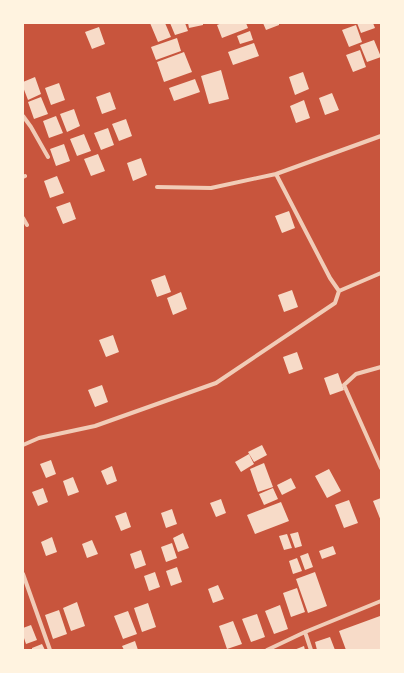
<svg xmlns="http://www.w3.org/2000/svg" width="404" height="673" font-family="'IBM Plex Sans',sans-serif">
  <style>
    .building { fill: #f7dbc8 }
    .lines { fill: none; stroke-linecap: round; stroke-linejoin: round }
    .minor { stroke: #f1ccb7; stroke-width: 4 }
  </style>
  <rect width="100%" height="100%" fill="#c8553d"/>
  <path class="building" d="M150,23H165L171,37L158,42Z
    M170,23H185L188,31L175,35Z
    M188,23H203V25L189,28Z
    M222,23H246L248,28L222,38L217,25Z
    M263,23H279V25L266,30Z
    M357,23H373L375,28L361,33Z
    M356,25L362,42L349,47L342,30Z
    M99,27L105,44L92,49L85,32Z
    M250,31L253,40L240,44L237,36Z
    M177,38L181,51L156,60L151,47Z
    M374,40L381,57L367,62L360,45Z
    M254,43L259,56L233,65L228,52Z
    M360,50L366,67L353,72L346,55Z
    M184,52L192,72L164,82L157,62Z
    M221,70L229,99L209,104L201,76Z
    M303,72L309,89L295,95L289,77Z
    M35,77L41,94L28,100L23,87V82Z
    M195,79L200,92L174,101L169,88Z
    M59,83L65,100L51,105L45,88Z
    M110,92L116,109L102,114L96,97Z
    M332,93L339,110L325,115L319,98Z
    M41,97L48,114L34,119L28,102Z
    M304,100L310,118L296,123L290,106Z
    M74,109L80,126L67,132L60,114Z
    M56,116L63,133L49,138L43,121Z
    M126,119L132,136L119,141L112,124Z
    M108,128L114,145L101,150L94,133Z
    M84,134L91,151L77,156L70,139Z
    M64,144L70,161L56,166L50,149Z
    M98,154L105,171L91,176L84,159Z
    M141,158L147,175L133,181L127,163Z
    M57,176L64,193L50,198L44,181Z
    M70,202L76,219L63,224L56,207Z
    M289,211L295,228L282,233L275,216Z
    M165,275L171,292L157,297L151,280Z
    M292,290L298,307L284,312L278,295Z
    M181,292L187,309L173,315L167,298Z
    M113,335L119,352L106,357L99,340Z
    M297,352L303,369L289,374L283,357Z
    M338,373L344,390L330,395L324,378Z
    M102,385L108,402L95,407L88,390Z
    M262,445L267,455L254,462L248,452Z
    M249,454L254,464L241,472L235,462Z
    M51,460L56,474L46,478L40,464Z
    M264,463L273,487L258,492L250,469Z
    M112,466L117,481L107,485L101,471Z
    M329,469L341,491L327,498L315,476Z
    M73,477L79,492L68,496L63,481Z
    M291,478L296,488L282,495L277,485Z
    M43,488L48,502L38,506L32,492Z
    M273,488L278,499L264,505L259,494Z
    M381,498V521L373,501Z
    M221,499L226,513L216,517L210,503Z
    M349,500L358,523L344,528L335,505Z
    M281,502L289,521L255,534L247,515Z
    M172,509L177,524L166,528L161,513Z
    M126,512L131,527L121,531L115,516Z
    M298,532L302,546L295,548L290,534Z
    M183,533L189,548L178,552L173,538Z
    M287,534L292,548L284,550L279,536Z
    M52,537L57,552L46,556L41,542Z
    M92,540L98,554L87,558L82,544Z
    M172,543L177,558L166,562L161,547Z
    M333,546L336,554L322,559L319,551Z
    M141,550L146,565L135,569L130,554Z
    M308,553L313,567L305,570L300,556Z
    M297,558L302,571L293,574L289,561Z
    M177,567L182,582L171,586L166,571Z
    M155,572L160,587L149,591L144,576Z
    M315,572L327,606L308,613L296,579Z
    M218,585L224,599L213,603L208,589Z
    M297,588L305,612L291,617L283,593Z
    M77,602L85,626L71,631L63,608Z
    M148,603L156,627L142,632L134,608Z
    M280,605L288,629L274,634L265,611Z
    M59,610L67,634L53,639L45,615Z
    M128,611L137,634L123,639L114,616Z
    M257,614L265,637L251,642L242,619Z
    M380,616L381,620V650H346L339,631Z
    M233,621L242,644L227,649L219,626Z
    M31,625L37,640L26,644L23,635V628Z
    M330,637L335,650H317L315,642Z
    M135,641L138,650H124L122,646Z
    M42,644L45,650H32V648Z
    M304,646L305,650H294Z"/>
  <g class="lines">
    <path class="minor" d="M23,116L31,127L48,157
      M23,177L25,176
      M157,187L211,188L276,174
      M23,218L27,225
      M339,291L381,273
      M381,367L356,374L344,385L381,468
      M23,445L39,438L95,426L216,383L335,303L339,291L330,278L276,174L381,136
      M23,574L50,650
      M305,632L311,650
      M267,650L305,632L381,601"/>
  </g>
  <rect width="404" height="673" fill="none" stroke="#fff3e0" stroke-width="48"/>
</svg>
